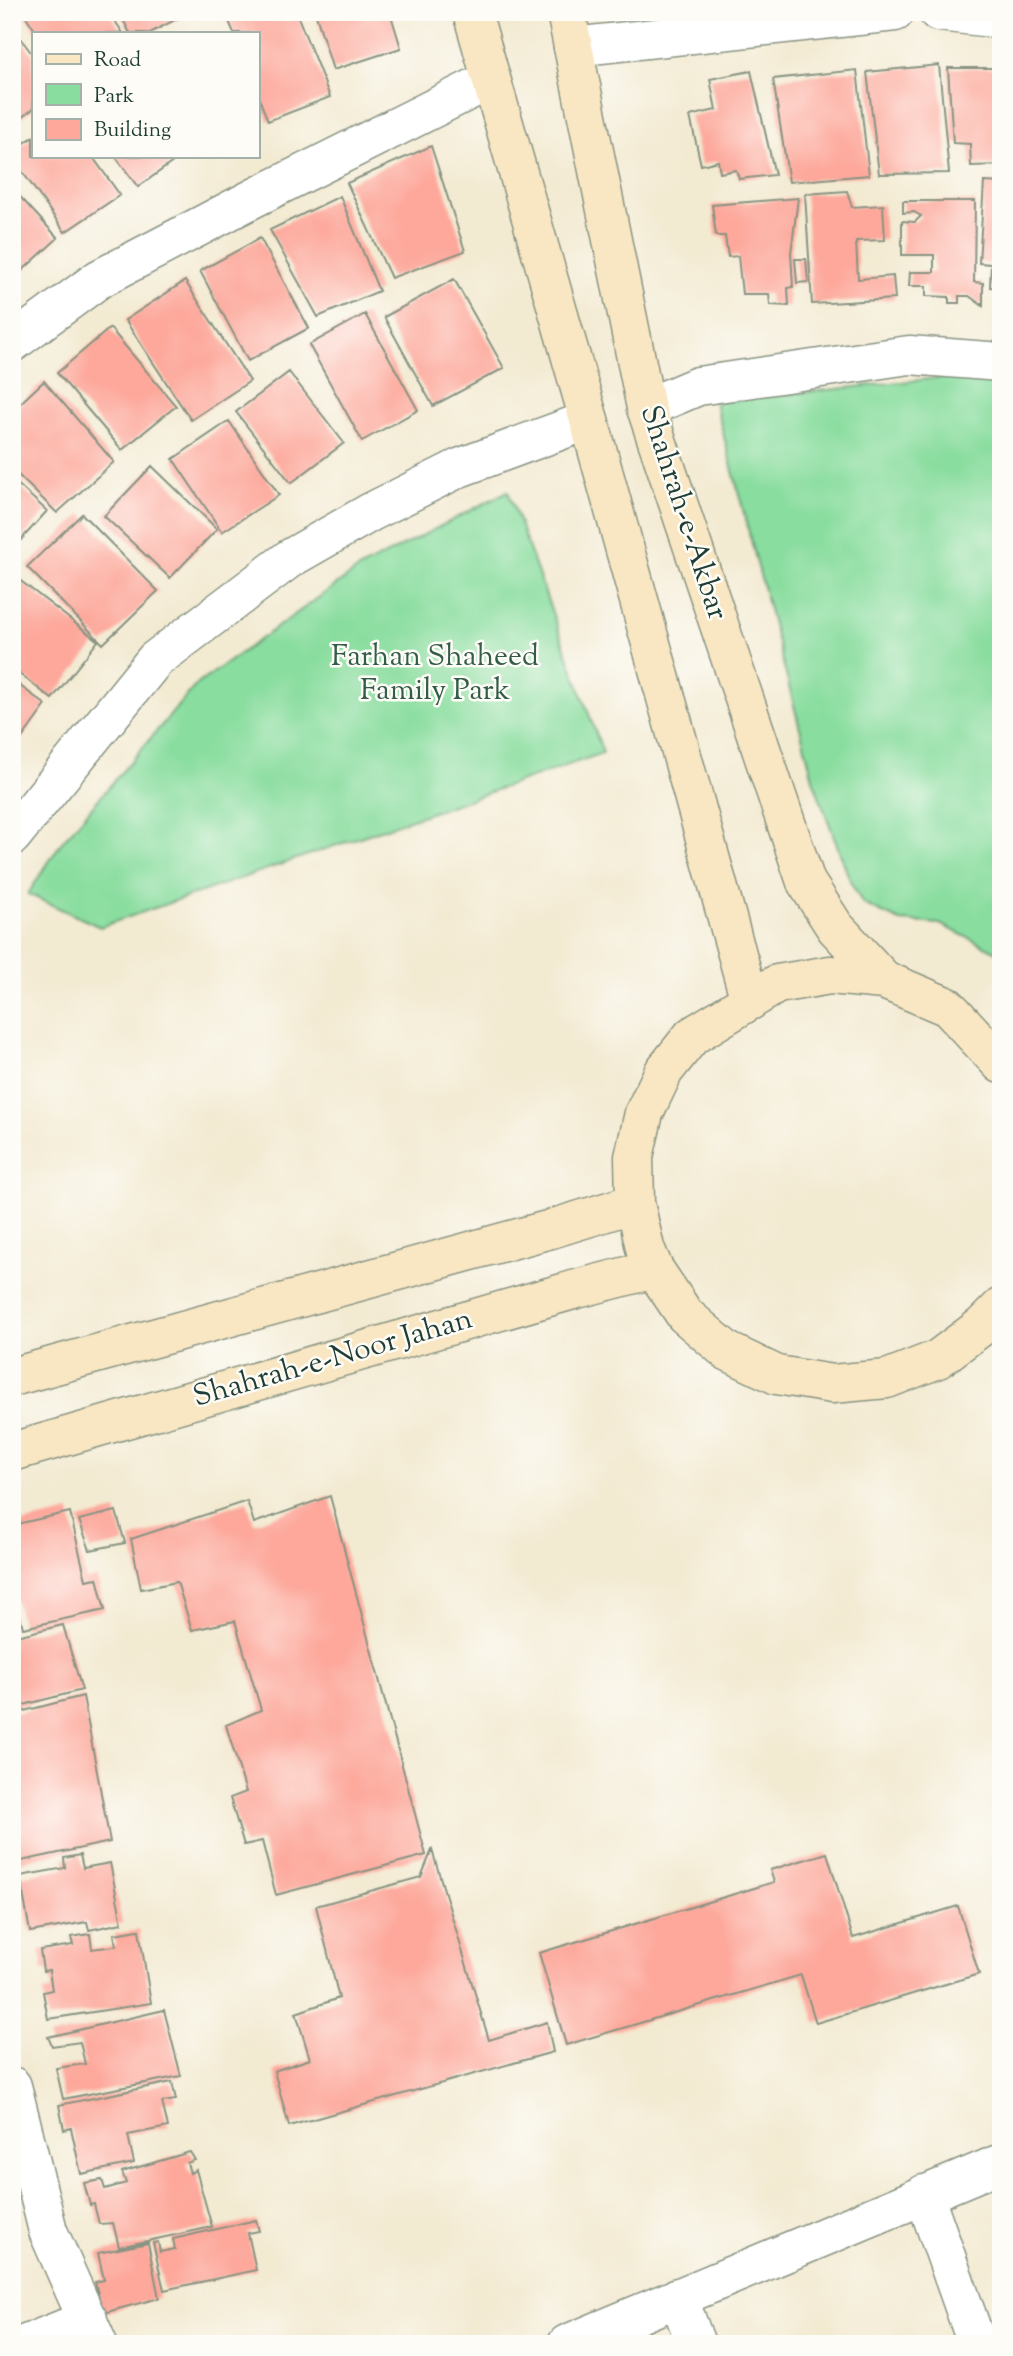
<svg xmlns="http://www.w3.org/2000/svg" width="1013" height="2356" font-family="'Sorts Mill Goudy',serif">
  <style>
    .green { fill: #89dd9f; stroke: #548d6a; stroke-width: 2 }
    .building { fill: #fda89b }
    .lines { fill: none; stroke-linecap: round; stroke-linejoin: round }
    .minor-casing { stroke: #899483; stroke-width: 41 }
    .tertiary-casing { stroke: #899483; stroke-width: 41 }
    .secondary-casing { stroke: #899483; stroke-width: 41 }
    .minor { stroke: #fff; stroke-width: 38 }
    .tertiary { stroke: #fff; stroke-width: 38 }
    .secondary { stroke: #f9e7c3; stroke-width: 38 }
    .labels { text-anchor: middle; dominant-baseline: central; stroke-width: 5; stroke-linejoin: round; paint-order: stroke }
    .street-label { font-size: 30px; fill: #1f3d34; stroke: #fdfcf7 }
    .park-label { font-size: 30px; fill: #345d49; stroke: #fdfcf7 }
  </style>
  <rect width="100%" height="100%" fill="#fdfcf7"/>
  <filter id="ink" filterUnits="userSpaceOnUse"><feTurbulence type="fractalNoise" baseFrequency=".0143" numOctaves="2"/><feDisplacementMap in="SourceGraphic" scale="14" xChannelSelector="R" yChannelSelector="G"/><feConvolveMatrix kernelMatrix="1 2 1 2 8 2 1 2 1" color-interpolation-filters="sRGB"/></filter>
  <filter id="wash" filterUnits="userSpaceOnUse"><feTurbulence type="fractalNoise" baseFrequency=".00686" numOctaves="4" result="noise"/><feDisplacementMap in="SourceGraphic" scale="28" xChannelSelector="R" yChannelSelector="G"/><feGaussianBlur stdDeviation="1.57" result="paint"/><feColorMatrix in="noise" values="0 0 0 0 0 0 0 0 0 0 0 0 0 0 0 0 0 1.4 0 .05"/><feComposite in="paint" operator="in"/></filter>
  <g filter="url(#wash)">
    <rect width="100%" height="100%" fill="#f3ead2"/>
    <path class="green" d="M957,376L1001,381V954L940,924L900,921L863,904L851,883L814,782L715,402Z
      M508,491L603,753L100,927L28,894L61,843L196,685L360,568Z"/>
    <g id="blocks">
      <path class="building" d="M23,12H109L123,33H37Z
        M119,12H190L150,33H130Z
        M244,12H296L330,97L268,121L257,93V33H234L228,19Z
        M315,12H390L401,48L333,70Z
        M12,27L33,55V109L12,124Z
        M939,65L949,173L879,174L867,72Z
        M948,68H1001V165L971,166L970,144L953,143Z
        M857,70L869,175L789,182L773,79Z
        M751,71L775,175L739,179L736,170L720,173L718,161L701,165L690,116L716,110L710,79Z
        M33,137V156H92L120,195L65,232L12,157V152Z
        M431,146L465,251L391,278L347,183Z
        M115,156H181L138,187Z
        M984,182L1001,183V288L990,287L991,264L979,263Z
        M12,188L58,238L12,280Z
        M847,191L852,207L883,205L885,240L856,241L858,279L893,276L895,299L812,304L805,194Z
        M340,196L379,291L318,317L270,230Z
        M798,198L791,253L793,287L788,288L789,306L770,305L769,294H742L738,256L728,257L725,236H716L712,205Z
        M903,201H975L974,282L983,283V306L969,296H959V303H949V297L926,296V286H909L910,272H934V255H902V221L915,222L921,216L914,212L903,213Z
        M260,238L309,328L248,361L200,271Z
        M795,259H806L808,282L797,283Z
        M454,279L504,368L433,406L384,317Z
        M185,281L250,381L191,420L125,320Z
        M365,314L418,410L362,441L309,345Z
        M110,328L176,406L122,450L57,373Z
        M289,372L344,443L291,483L236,412Z
        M44,381L114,462L57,513L12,469V411Z
        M229,421L279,495L222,532L173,459Z
        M152,466L217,529L170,578L104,516Z
        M12,479L47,511L12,550Z
        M82,514L158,591L103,644L27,567Z
        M13,575L98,641L52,699L12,668Z
        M12,680L46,705L12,752Z
        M330,1496L426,1855L276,1895L262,1841L244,1845L230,1798L246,1792L226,1725L261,1710L235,1621L192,1630L177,1582L141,1589L131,1539L247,1501L254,1523Z
        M116,1511L125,1543L90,1550L79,1520Z
        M70,1512L86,1580L97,1578L105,1610L23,1628L12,1585V1525Z
        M63,1625L82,1690L12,1708V1637Z
        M83,1696L110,1842L12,1863V1714Z
        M432,1850L489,2040L547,2022L553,2052L289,2126L274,2071L310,2059L296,2013L339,1998L316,1906L421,1877Z
        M827,1853L853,1938L958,1906L979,1974L816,2023L801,1975L566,2045L539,1953L774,1882L770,1870Z
        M80,1855L83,1868L110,1863L122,1923L89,1930L87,1922L30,1932L20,1876L65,1868L64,1858Z
        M139,1930L151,2003L48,2019L43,1992L52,1990L49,1970L43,1971L40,1950L73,1945L71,1937L90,1934L92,1949L116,1946L114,1934Z
        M164,2010L181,2076L63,2099L56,2068L85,2064L80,2042L52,2046L48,2037Z
        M172,2082L176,2100L162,2102L168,2127L128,2135L134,2163L81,2174L71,2128L64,2130L59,2105Z
        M190,2152L195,2160L187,2163L190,2173L196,2170L212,2227L119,2247L113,2223L99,2224L94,2204L90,2205L84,2183L102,2180L105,2189L126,2183L122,2172Z
        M256,2220L259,2231L248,2233L256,2270L164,2290L153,2243L158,2242L160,2252L175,2249L173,2239Z
        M148,2243L159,2298L103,2313L95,2282L104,2280L98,2253Z"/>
    </g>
  </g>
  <g filter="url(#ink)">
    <use href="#blocks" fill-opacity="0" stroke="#899483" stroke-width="2"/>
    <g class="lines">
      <defs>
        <path id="minor" d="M938,12L1001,19
          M573,47L895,12
          M12,343L99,279L254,198L490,80
          M12,2086L48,2231L98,2344
          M924,2194L977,2344
          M678,2297L696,2344
          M26,2344L88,2319
          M567,2344L1001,2163"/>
        <path id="tertiary" d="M646,408L698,386L909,355L1001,362
          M12,836L155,660L289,559L371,512L459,468L589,420"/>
        <path id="secondary" d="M472,12L589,420L750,1001
          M566,12L646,408L806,882L835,927L884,980
          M1001,1064L948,1007L884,980L830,975L777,984L692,1036L664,1071L644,1113L634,1157L635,1203L645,1248L654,1269L685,1315L727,1351L777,1375L832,1384L887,1379L938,1359L982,1326L1001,1307
          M12,1377L551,1229L635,1203
          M12,1452L573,1290L654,1269"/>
      </defs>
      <use href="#minor" class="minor-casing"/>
      <use href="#tertiary" class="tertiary-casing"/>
      <use href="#secondary" class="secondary-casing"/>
      <use href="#minor" class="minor"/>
      <use href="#tertiary" class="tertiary"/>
      <use href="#secondary" class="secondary"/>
    </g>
  </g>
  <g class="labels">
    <g class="street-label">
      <text transform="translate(683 513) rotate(72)">Shahrah-e-Akbar</text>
      <text transform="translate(333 1359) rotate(-16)">Shahrah-e-Noor Jahan</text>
    </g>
    <g class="park-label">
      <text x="435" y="657">Farhan Shaheed<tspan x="435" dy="34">Family Park</tspan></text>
    </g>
  </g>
  <rect width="1013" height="2356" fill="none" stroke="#fdfcf7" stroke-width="42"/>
  <rect x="32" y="32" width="228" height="126" fill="#fdfcf7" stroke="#a4b0a9" stroke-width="2"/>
  <rect x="46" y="54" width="35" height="10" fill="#f9e7c3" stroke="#a4b0a9" stroke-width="2"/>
  <text x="94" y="66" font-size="21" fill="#1f3d34">Road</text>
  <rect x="46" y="84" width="35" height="21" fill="#89dd9f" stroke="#a4b0a9" stroke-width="2"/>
  <text x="94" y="102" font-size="21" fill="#1f3d34">Park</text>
  <rect x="46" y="119" width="35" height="21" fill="#fda89b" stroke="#a4b0a9" stroke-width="2"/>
  <text x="94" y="136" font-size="21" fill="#1f3d34">Building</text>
</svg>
